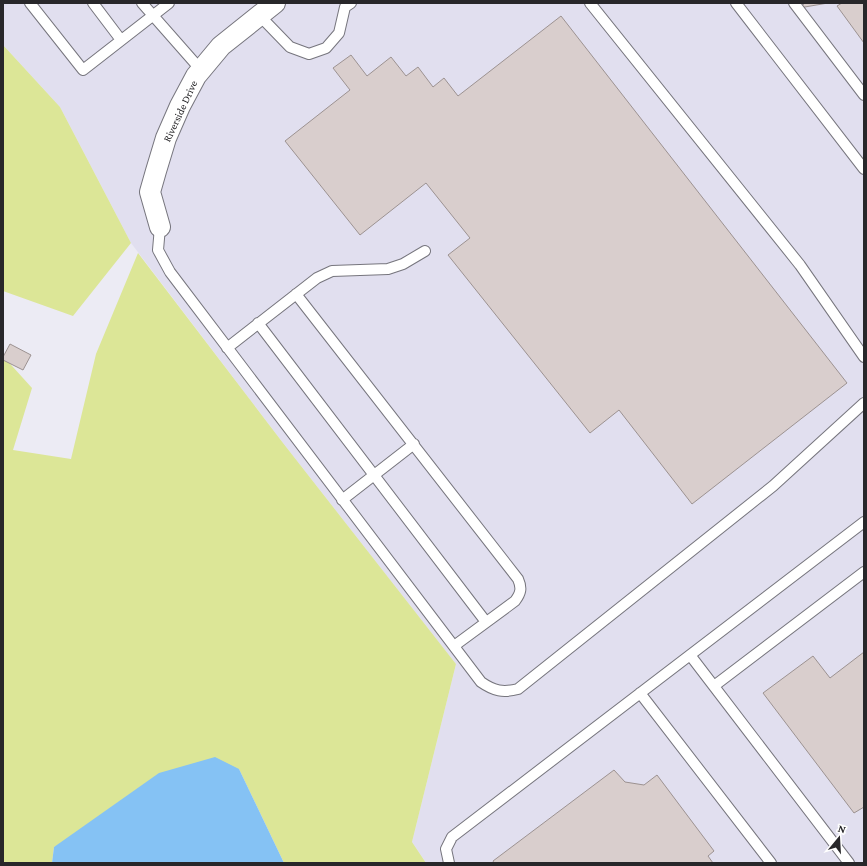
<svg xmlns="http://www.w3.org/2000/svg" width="867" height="866" font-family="'Crimson Pro',serif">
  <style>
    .built { fill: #e1dfef }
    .green { fill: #dce697 }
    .water { fill: #85c2f4 }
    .building { fill: #d9cecd; stroke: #9c9291 }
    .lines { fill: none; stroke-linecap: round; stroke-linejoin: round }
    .lane-casing { stroke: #76757d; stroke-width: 12 }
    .street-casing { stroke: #76757d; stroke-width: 22 }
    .lane { stroke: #fff; stroke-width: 10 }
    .street { stroke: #fff; stroke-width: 20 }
    .labels { text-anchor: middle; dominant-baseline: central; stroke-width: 4; stroke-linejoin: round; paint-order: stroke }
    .street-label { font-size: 11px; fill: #28272a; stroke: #fff }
  </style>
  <rect width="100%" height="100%" fill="#ecebf4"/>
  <path class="built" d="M3,3H864V863H426L412,842L456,664L283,443L131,243L60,107L3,45Z"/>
  <path class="green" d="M3,45L60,107L131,243L73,316L3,291Z
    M138,253L283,443L456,664L412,842L426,863H284L239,769L54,847L52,863H3V356L32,388L13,450L71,459L96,354Z"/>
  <path class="water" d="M215,757L239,769L284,863H52L54,847L159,773Z"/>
  <path class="building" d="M805,3H828L799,8Z
    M842,3H864V43L837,6Z
    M561,16L847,383L692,504L619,410L590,433L448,255L470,238L426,183L360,235L285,141L350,90L333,68L351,55L367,76L391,57L406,76L418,67L433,87L444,78L458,96Z
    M10,344L31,355L23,370L3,360V357Z
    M864,652V807L854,813L763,693L813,656L830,678Z
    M614,770L625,782L644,785L657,775L714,851L708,856L713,863H494L493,861Z"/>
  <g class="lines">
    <defs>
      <path id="lane" d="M30,3L83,70L169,3
        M93,3L121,40
        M142,3L201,70
        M590,3L800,265L864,357
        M736,3L864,169
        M794,3L864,95
        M259,15L290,47L309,54L326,48L339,33L345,7L351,3
        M160,227L158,250L170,272L481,682C494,691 503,693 518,689L773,486L864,403
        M296,294L518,579C522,588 521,593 515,601L454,646
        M258,323L486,622
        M227,348L317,278L332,271L388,269L403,264L425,251
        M342,500L414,444
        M690,655L849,863
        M714,686L864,572
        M640,693L771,863
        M449,863L446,849L452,837L864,522"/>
      <path id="street" d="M160,227L150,192L156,171L166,138L180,106L196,76L221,46L275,3"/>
    </defs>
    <use href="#lane" class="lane-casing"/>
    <use href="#street" class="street-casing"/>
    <use href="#lane" class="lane"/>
    <use href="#street" class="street"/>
  </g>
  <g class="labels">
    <g class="street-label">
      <text transform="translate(180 111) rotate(-65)">Riverside Drive</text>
    </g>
  </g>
  <rect width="867" height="866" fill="none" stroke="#28272a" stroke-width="8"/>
  <g transform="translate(839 838) rotate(18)" stroke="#ffffff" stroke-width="3" paint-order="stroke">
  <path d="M0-3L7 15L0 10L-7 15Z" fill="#28272a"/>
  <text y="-6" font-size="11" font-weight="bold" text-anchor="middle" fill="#28272a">N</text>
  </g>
</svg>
